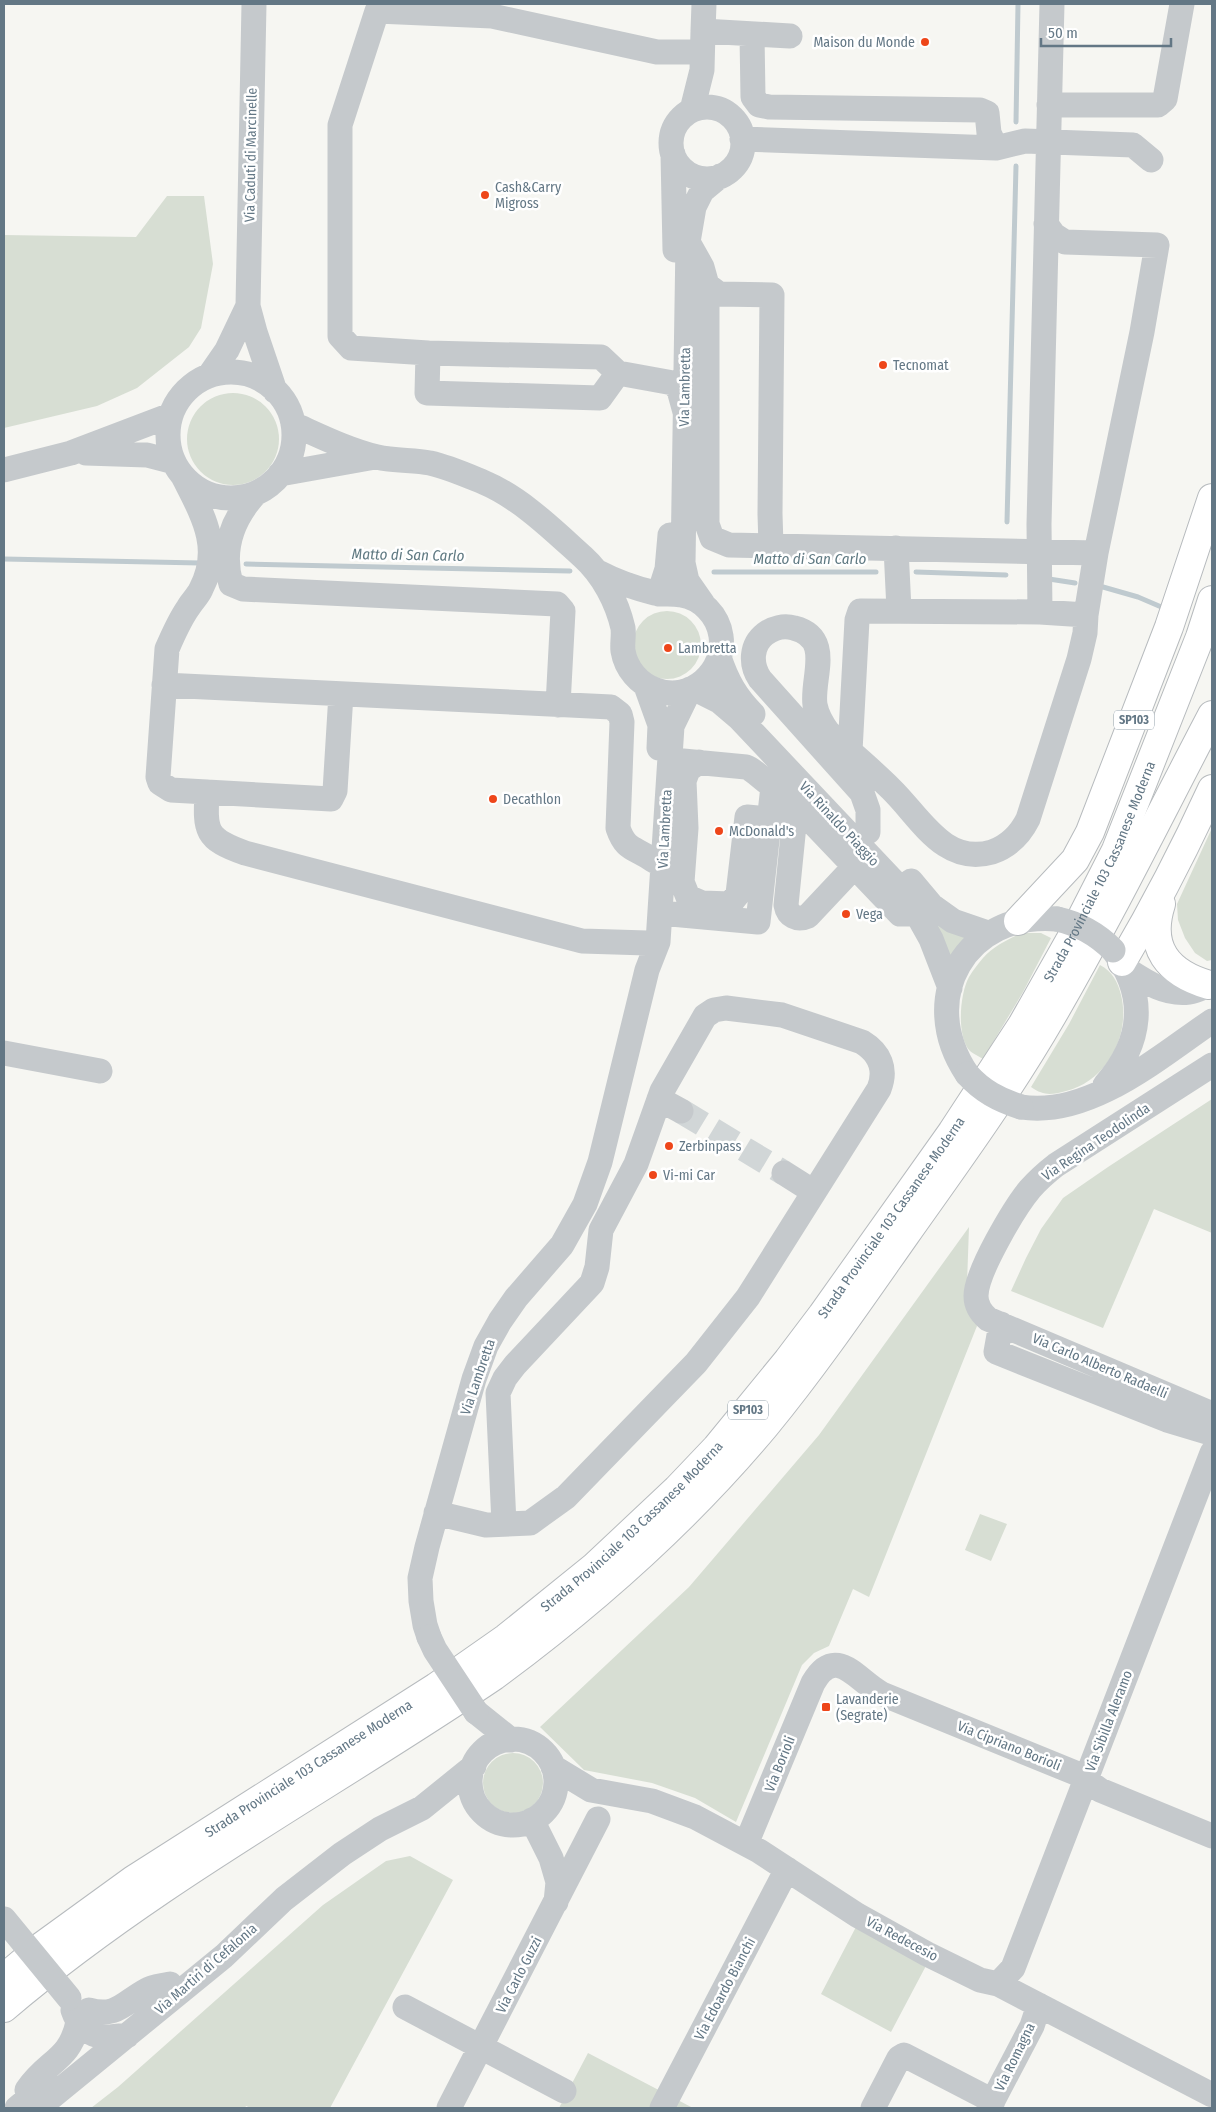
<svg xmlns="http://www.w3.org/2000/svg" width="1216" height="2112" font-family="'Fira Sans Condensed',sans-serif">
  <style>
    .green { fill: #d7ded3 }
    .lines { fill: none; stroke-linecap: round; stroke-linejoin: round }
    .stream { stroke: #bfcacf; stroke-width: 5 }
    .minor-tunnel { stroke: #d1d6d7; stroke-width: 25; stroke-dasharray: 25 12; stroke-linecap: butt }
    .highway-casing { stroke: #b7bbbe; stroke-width: 30 }
    .minor { stroke: #c5c9cc; stroke-width: 25 }
    .highway { stroke: #fff; stroke-width: 28 }
    .minor-bridge { stroke: #c5c9cc; stroke-width: 25 }
    .poi-dot { fill: #ee461a; stroke: #fff; stroke-width: 2 }
    .labels { text-anchor: middle; dominant-baseline: central; stroke-width: 5; stroke-linejoin: round; paint-order: stroke }
    .shield { fill: #fff; stroke: #92a0aa; stroke-width: 1 }
    .shield-label { font-size: 12px; font-weight: bold; fill: #637785 }
    .poi-label { font-size: 14px; fill: #637785; stroke: #fff; text-anchor: start }
    .street-label { font-size: 14px; fill: #637785; stroke: #fff }
    .water-label { font-size: 15px; font-style: italic; fill: #5f7982; stroke: #fff }
  </style>
  <rect width="100%" height="100%" fill="#f6f6f2"/>
  <path class="green" d="M167,196H204L213,264L201,328L189,347L137,388L97,406L4,428V235L136,237Z
    M187 439a46 46 0 1 1 92 0a46 46 0 1 1-92 0Z
    M633 645a34 34 0 1 1 68 0a34 34 0 1 1-68 0Z
    M1212,828V960L1207,961L1195,953L1185,938L1178,920L1177,904Z
    M929,915L968,934L949,958Z
    M1022,933H1041L1051,938L1023,992L983,1059C979,1056 973,1054 970,1051C956,1036 960,993 969,977C973,970 979,963 983,958C994,946 1007,940 1022,933Z
    M1100,965C1112,971 1118,982 1121,995C1131,1035 1107,1081 1066,1091C1051,1095 1044,1096 1031,1087L1069,1024Z
    M1212,1099V1233L1154,1209L1103,1328L1011,1291L1026,1258L1041,1229L1063,1198L1108,1167Z
    M969,1227L967,1284L968,1305L977,1326L869,1597L853,1589L829,1646L814,1653L802,1665L736,1822L695,1798L652,1783L584,1770L540,1727L689,1587L819,1435Z
    M980,1514L1007,1524L991,1561L965,1550Z
    M483 1783a30 30 0 1 1 60 0a30 30 0 1 1-60 0Z
    M410,1856L453,1880L330,2108H251L246,2106L245,2108H91L118,2087L323,1905L386,1861Z
    M857,1925L928,1962L891,2032L821,1994Z
    M588,2053L693,2108H559Z"/>
  <g class="lines">
    <path class="stream" d="M1016,122L1018,4
      M1007,522L1016,166
      M4,559L200,563
      M246,564L570,571
      M714,572H876
      M916,572L1006,575
      M1049,579L1075,583
      M1103,587L1138,597L1166,609"/>
    <path class="minor-tunnel" d="M681,1111L784,1173"/>
    <defs>
      <g id="highway">
        <path d="M1161,904C1147,948 1168,973 1209,985"/>
        <path d="M1018,921L1075,860L1090,832L1169,627L1212,498"/>
        <path d="M1122,962C1155,906 1185,848 1212,789"/>
        <path id="s1" d="M4,1978L42,1946L133,1880L436,1687L506,1638L594,1567L677,1489L716,1448L788,1360L822,1315L952,1132L1022,1025L1069,942L1116,850L1200,637L1212,600"/>
        <path d="M4,2008C155,1880 330,1787 494,1676C593,1603 686,1521 766,1425C816,1364 861,1298 906,1234C957,1162 1008,1092 1052,1016C1109,918 1159,816 1212,715"/>
      </g>
    </defs>
    <use href="#highway" class="highway-casing"/>
    <path class="minor" d="M254,4L248,306L255,332L275,391
      M703,31L704,4
      M752,35L753,97L759,105L769,107L980,110L987,113L989,133L996,148
      M1049,105H1158L1165,99L1182,4
      M671 143a36 36 0 1 1 72 0a36 36 0 1 1-72 0Z
      M692,110L702,70L703,31L790,36
      M742,139L996,148L1025,141L1133,145L1151,160
      M673,154L675,250
      M688,242L702,267L707,285V524L712,538L729,545L1096,553
      M707,285L719,294L772,295L770,514L771,546
      M428,353L351,348L340,336V125L377,11L492,16L657,52H702
      M168 435a63 63 0 1 1 126 0a63 63 0 1 1-126 0Z
      M618,373L601,357L428,353L427,393L600,398L618,373L673,383L679,390L685,412
      M209,376L227,350L248,306
      M293,424C320,436 348,450 377,457C394,461 413,460 430,463C448,467 466,475 483,482C521,498 553,530 583,557C603,575 617,602 623,628C624,636 622,644 623,651C626,669 639,684 656,690C691,703 726,671 721,636C718,615 701,598 681,595C672,593 663,595 655,593C634,588 617,582 598,572
      M86,453L147,455L174,462
      M4,470L71,453L171,415
      M280,474L375,457
      M183,476C202,514 223,547 201,589C198,596 192,601 188,608C179,621 173,635 167,649L158,777L160,783L171,790L331,799L335,791L341,694
      M256,493C232,519 221,549 231,584L243,589L557,604L563,611L558,705
      M896,548L899,610
      M659,594L667,569L670,535
      M703,604L687,581L683,563L688,242L694,207L702,191L720,176
      M1040,612L1039,524L1052,4
      M719,657C727,681 736,697 753,714
      M164,685L611,707L620,714L622,722L618,828C626,852 636,847 654,861
      M646,686L660,725L659,748
      M693,688L719,701L739,718L897,885L917,914L931,939L950,988
      M850,751L857,620L860,611L1040,612L1086,615
      M683,761L746,767C759,771 773,796 787,785
      M699,762L688,770L684,781L686,828L682,882L688,897L702,903L730,904L738,894L747,817L769,819
      M207,792C205,831 205,839 245,853L582,941L647,943
      M798,795L796,805L900,914H914
      M770,813L796,805L786,905C788,916 797,921 808,916L855,866
      M868,832V810L862,793L760,679C750,664 751,645 765,634C773,628 784,625 794,628C834,638 811,679 815,705C817,715 822,724 828,732C849,751 871,769 891,789C920,817 944,866 992,852C1009,846 1020,835 1028,819L1079,659L1085,633L1086,615L1096,553L1142,332L1157,245L1065,242L1054,235L1046,224
      M911,881L932,906L953,921L988,933
      M660,913L758,922L773,786
      M1126,969C1146,982 1165,995 1189,992C1198,991 1205,986 1212,984
      M4,1053L100,1071
      M1212,1065L1056,1165C1047,1172 1038,1180 1030,1189C1015,1207 976,1272 976,1296C976,1306 981,1313 988,1319L1212,1414
      M967,1074C916,998 966,911 1057,919
      M1105,1085C1142,1043 1148,996 1113,950
      M659,1099L681,1111
      M1021,1107C1089,1118 1159,1057 1212,1021
      M784,1173L814,1192
      M1001,1324L996,1352L1167,1420L1207,1432
      M436,1513L486,1525L530,1523L566,1497L696,1363L748,1297L879,1089C887,1069 880,1053 862,1042L782,1015L726,1008L714,1010L705,1016L662,1091L636,1164L601,1230L597,1267L592,1283L515,1365L505,1378L498,1393L504,1524
      M429,1637L425,1625L421,1601L420,1578L427,1547L474,1379L486,1346L500,1321L516,1298L562,1245L585,1204L600,1162L647,970L658,942L672,726L690,689
      M476,1712L511,1740
      M470 1782a43 43 0 1 1 86 0a43 43 0 1 1-86 0Z
      M553,1767L591,1790L652,1801L695,1817L759,1851L857,1915L927,1954L980,1980L998,1984L1212,2095
      M532,1820L551,1858L558,1882L556,1902
      M746,1844L813,1683C836,1643 857,1681 882,1694L1078,1774L1100,1790L1212,1836
      M998,1984L1013,1968L1212,1453
      M405,2007L564,2091
      M73,2010C78,2025 89,2036 106,2037C114,2037 119,2035 127,2036
      M89,2010C117,2018 124,2002 147,1990C153,1986 163,1986 170,1984
      M27,2090C47,2060 70,2061 78,2022
      M17,2108L47,2083
      M38,2108L224,1956L284,1899L342,1854L380,1829L422,1808L474,1766
      M449,2108L598,1819
      M662,2108L787,1869
      M873,2108L899,2058L904,2055L993,2101
      M989,2108L1032,2026L1039,2005"/>
    <use href="#highway" class="highway"/>
    <path class="minor-bridge" d="M1057,919C1080,924 1097,934 1113,950
      M967,1074C982,1091 999,1100 1021,1107
      M429,1637L435,1650L476,1712
      M4,1919L69,1998"/>
  </g>
  <g class="poi-dot">
    <circle cx="925" cy="42" r="5"/>
    <circle cx="485" cy="195" r="5"/>
    <circle cx="883" cy="365" r="5"/>
    <circle cx="668" cy="648" r="5"/>
    <circle cx="493" cy="799" r="5"/>
    <circle cx="719" cy="831" r="5"/>
    <circle cx="846" cy="914" r="5"/>
    <circle cx="669" cy="1146" r="5"/>
    <circle cx="653" cy="1175" r="5"/>
    <rect x="821" y="1702" width="10" height="10" rx="2.5"/>
  </g>
  <g class="labels">
    <g class="shield">
      <rect x="1114" y="710.5" width="40" height="19" rx="4"/>
      <rect x="728" y="1400.5" width="40" height="19" rx="4"/>
    </g>
    <g class="shield-label">
      <text x="1134" y="720">SP103</text>
      <text x="748" y="1410">SP103</text>
    </g>
    <g class="poi-label">
      <text x="915" y="42" text-anchor="end">Maison du Monde</text>
      <text x="495" y="187">Cash&amp;Carry<tspan x="495" dy="16">Migross</tspan></text>
      <text x="893" y="365">Tecnomat</text>
      <text x="678" y="648">Lambretta</text>
      <text x="503" y="799">Decathlon</text>
      <text x="729" y="831">McDonald's</text>
      <text x="856" y="914">Vega</text>
      <text x="679" y="1146">Zerbinpass</text>
      <text x="663" y="1175">Vi-mi Car</text>
      <text x="836" y="1699">Lavanderie<tspan x="836" dy="16">(Segrate)</tspan></text>
    </g>
    <g class="street-label">
      <text transform="translate(251 155) rotate(-89)">Via Caduti di Marcinelle</text>
      <text transform="translate(685 387) rotate(-89)">Via Lambretta</text>
      <text transform="translate(839 824) rotate(47)">Via Rinaldo Piaggio</text>
      <text transform="translate(665 829) rotate(-87)">Via Lambretta</text>
      <text stroke="none"><textPath href="#s1" startOffset="1585">Strada Provinciale 103 Cassanese Moderna</textPath></text>
      <text transform="translate(1096 1142) rotate(-34)">Via Regina Teodolinda</text>
      <text stroke="none"><textPath href="#s1" startOffset="1180">Strada Provinciale 103 Cassanese Moderna</textPath></text>
      <text transform="translate(1100 1366) rotate(23)">Via Carlo Alberto Radaelli</text>
      <text transform="translate(478 1377) rotate(-71)">Via Lambretta</text>
      <text stroke="none"><textPath href="#s1" startOffset="775">Strada Provinciale 103 Cassanese Moderna</textPath></text>
      <text transform="translate(1109 1721) rotate(-69)">Via Sibilla Aleramo</text>
      <text transform="translate(1009 1746) rotate(22)">Via Cipriano Borioli</text>
      <text transform="translate(780 1764) rotate(-68)">Via Borioli</text>
      <text stroke="none"><textPath href="#s1" startOffset="370">Strada Provinciale 103 Cassanese Moderna</textPath></text>
      <text transform="translate(902 1939) rotate(28)">Via Redecesio</text>
      <text transform="translate(206 1969) rotate(-41)">Via Martiri di Cefalonia</text>
      <text transform="translate(519 1975) rotate(-63)">Via Carlo Guzzi</text>
      <text transform="translate(725 1989) rotate(-62)">Via Edoardo Bianchi</text>
      <text transform="translate(1015 2057) rotate(-64)">Via Romagna</text>
    </g>
    <g class="water-label">
      <text transform="translate(408 555) rotate(1)">Matto di San Carlo</text>
      <text x="810" y="559">Matto di San Carlo</text>
    </g>
  </g>
  <rect width="1216" height="2112" fill="none" stroke="#637785" stroke-width="10"/>
  <path d="M1041 38v8h130v-8" fill="none" stroke="#637785" stroke-width="2.5"/>
  <text x="1048" y="38" font-size="15" fill="#637785" stroke="#ffffff" stroke-width="4" paint-order="stroke">50 m</text>
</svg>
